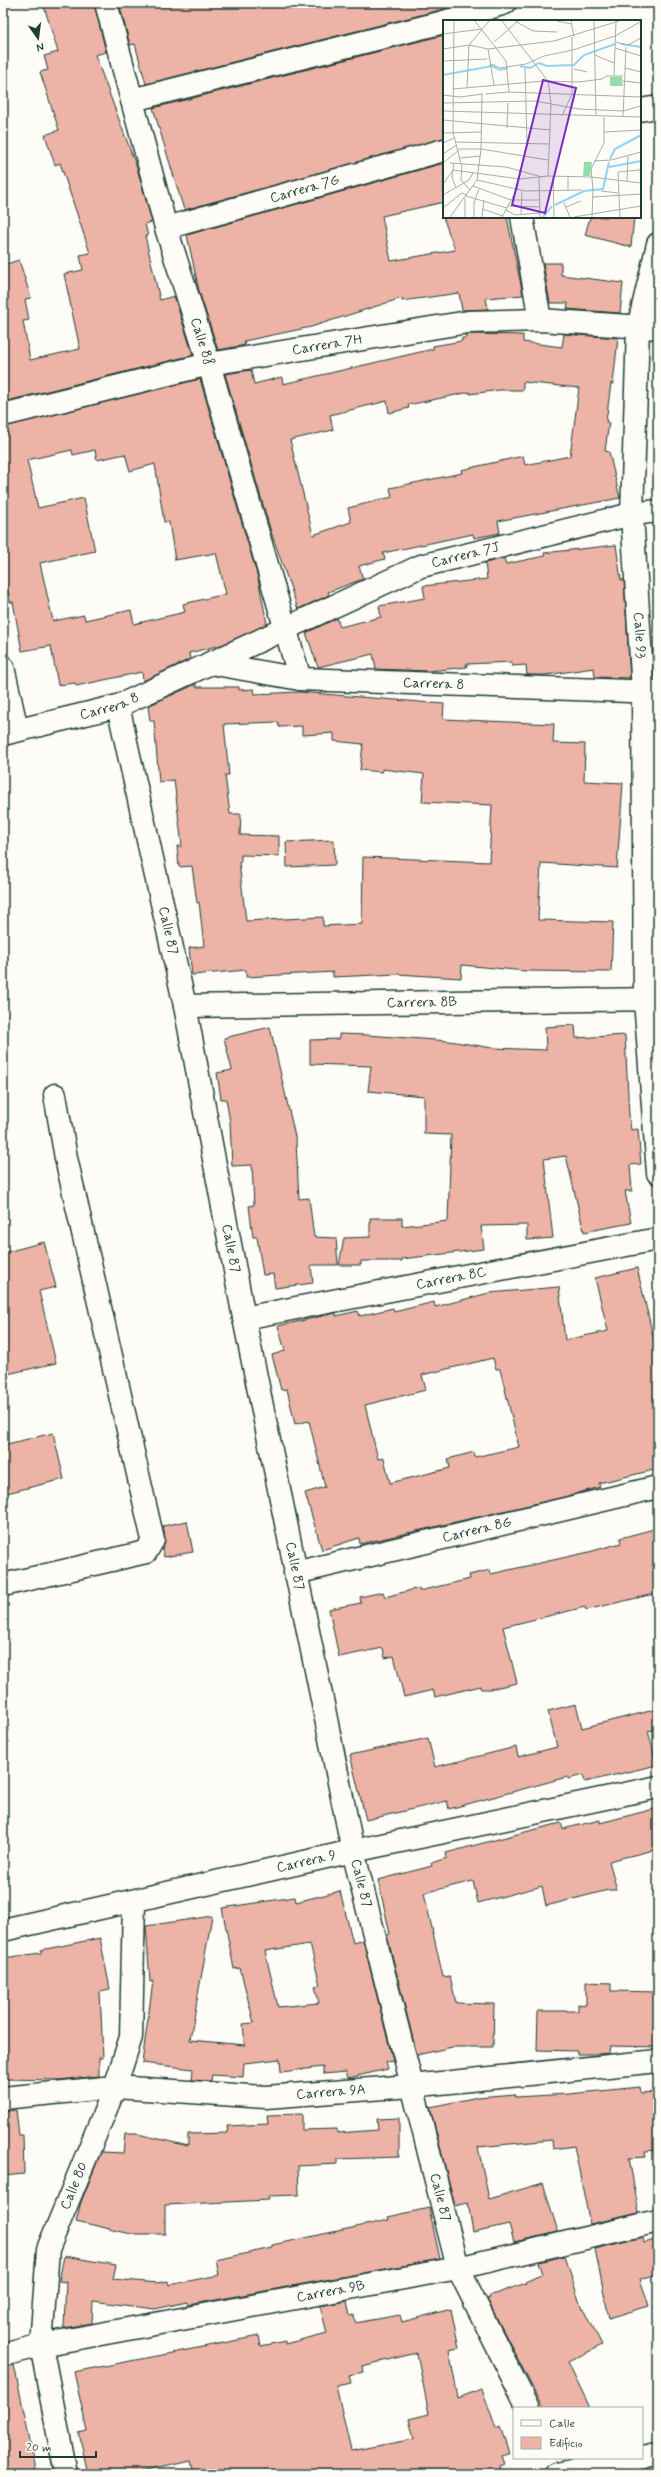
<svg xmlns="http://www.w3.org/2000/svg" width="661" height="2477" font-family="Mynerve,sans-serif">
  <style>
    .building { fill: #ecb3a6; stroke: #1f3d34; fill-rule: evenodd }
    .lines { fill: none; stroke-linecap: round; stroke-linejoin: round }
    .minor-casing { stroke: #1f3d34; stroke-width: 25 }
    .minor { stroke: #fdfcf7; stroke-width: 22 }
    .labels { text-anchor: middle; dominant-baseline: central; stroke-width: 3; stroke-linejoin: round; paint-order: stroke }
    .street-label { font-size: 14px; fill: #1f3d34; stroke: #fdfcf7 }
    .inset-river { fill: none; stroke: #90d4f2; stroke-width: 2 }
    .inset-road { fill: none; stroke: #a4b0a9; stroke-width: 1 }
    .view { fill: #7b2cbf; fill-opacity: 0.15; stroke: #7b2cbf; stroke-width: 2 }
    .inset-edge { fill: none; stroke: #1f3d34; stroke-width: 2 }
  </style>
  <rect width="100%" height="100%" fill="#fdfcf7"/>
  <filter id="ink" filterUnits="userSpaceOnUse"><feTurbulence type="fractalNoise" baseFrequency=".025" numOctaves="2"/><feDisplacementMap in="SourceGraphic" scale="8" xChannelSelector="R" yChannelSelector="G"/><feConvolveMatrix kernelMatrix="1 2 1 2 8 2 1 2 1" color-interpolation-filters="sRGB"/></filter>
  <g filter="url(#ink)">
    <path class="building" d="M43,3H94L106,52L95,55L137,168L152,222L145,224L148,236H145L160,300L174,296L193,355L3,402V265L19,260L31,298L25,299L29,320L23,321L30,360L80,349L64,274L83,270L80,255L90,253L60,163L55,165L45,135L59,130L40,72L48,70L44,56L58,52Z
      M119,3H444V9L146,84L135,44L130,45Z
      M444,35V138L184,210L153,108Z
      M444,163V202L382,216L391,261L455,250L443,217H507L523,295L486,298L488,309L462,310L459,293L402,301V298L311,327L244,341L245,345L218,350L199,291L187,235Z
      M590,217H634L631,247L585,235Z
      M543,263H561V275L623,283L620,313L567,309L568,303H550Z
      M469,334L523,335V342L562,347L564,334L618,338L613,384L611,383L606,422H609L605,451L609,452L620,498L498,521L500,533L474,538L473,534L383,553L385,559L359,566L363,579L328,592L329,595L298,609L271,532L225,374L251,370L254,384L282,377L283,384L433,349V346L462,341V338H466L465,335ZM523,382L579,388L570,456L525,465L523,456L461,470L462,473L390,488L392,497L348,508L351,522L313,535L290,440L333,430L330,415L387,401L389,413L409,408L408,405L470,392V394L500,390H523Z
      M200,379L258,578L267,624L221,645L189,653L190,659L143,681L142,672L76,686L75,683L58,685L51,646L22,651L13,602H10L3,568V427ZM72,450L73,455L95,450L97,460L125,454L130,471L155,464L164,522H169L175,560L216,553L226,594L183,604L185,612L134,624L131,610L85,620L84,615L53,621L40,563L95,551L84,498L38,508L27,460Z
      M616,545L621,580H624L630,678L595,677L594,668L545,675H527L526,665L512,666V662L466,664L467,667L429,671L376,669L373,654L318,667L306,633L337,618L340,627L381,617L379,606L425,598L423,586L487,579L485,563L504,558L506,564L545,556L544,553Z
      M196,684V687H239V690L254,689L255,694L299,692L444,704L443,719L554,724L553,743L585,744L584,781L623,783L617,868L541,863L538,920L613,922L611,972L526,971L462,965L461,978L397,974L333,977V972L246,977V970L192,975L189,948L204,946L199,902L197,903L192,866L179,867L177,846H182L174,780L159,782L154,721H150L148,706ZM278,722L279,727L302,726V735L334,733V741L363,744L360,770L382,772V769L424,774L422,802L492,805L489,862L363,857L362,924L323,926V917L246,921L239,862H241V855L279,856V836L240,835L241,814H230L225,775H229L224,724Z
      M334,840L335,865L287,867L286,842Z
      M575,1025L576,1038L625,1035L629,1115L631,1130L638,1129L641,1164L630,1165L632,1191H625L631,1223L584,1232L566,1156L544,1159L553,1238L527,1240V1225L481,1226L484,1249L402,1259V1261H361V1265H339L344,1238L370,1237V1218H402V1226L448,1221L451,1135L424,1134V1096L368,1091L371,1066L310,1064V1040L339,1039V1034L367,1035L449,1041L493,1048L546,1050L545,1027Z
      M270,1027L296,1141L299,1199L309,1198L314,1237L336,1238L338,1265H311L313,1283L275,1288L273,1274L263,1275L257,1237H253L249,1206L254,1205L252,1165L232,1166L230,1122L226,1099H221L217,1073L232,1070L224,1038Z
      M44,1242L56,1287L39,1291L56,1363L3,1375V1253Z
      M637,1268L658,1357V1469L599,1483L600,1487L564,1497L360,1544L359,1538L322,1550L305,1493L325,1487L309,1421L295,1424L287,1389L281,1390L272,1355L285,1351L278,1326L336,1313V1316L358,1311L360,1316L393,1308L394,1312L434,1302L435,1307L489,1293L559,1287L565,1340L608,1331L595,1278ZM493,1358L496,1369H500L519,1447L475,1457L474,1452L448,1459L450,1468L390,1483L384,1458L378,1459L365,1405L426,1390L422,1375Z
      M53,1433L64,1479L3,1494V1445Z
      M187,1521L193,1552L164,1557L162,1549L165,1537L163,1526Z
      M658,1528V1593L586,1610L585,1607L503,1627L517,1683L490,1689H481V1686L435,1697L433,1690L404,1697L394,1656L385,1658L383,1648L339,1657L329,1609L361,1603L360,1597L383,1592L385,1597L419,1588V1591L470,1579L469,1575L490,1570L491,1574L589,1552L621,1543L620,1538Z
      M576,1704L582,1728L658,1709V1729L648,1731L657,1765L585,1782L583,1775L568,1779L567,1777L449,1809L447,1801L366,1820L350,1755L428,1738L435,1767L516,1747L518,1757L557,1747L548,1711Z
      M658,1808V1849L609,1861L617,1890H608L546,1906L542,1886L478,1903L473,1881L424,1893L443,1977L450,1976L456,2003L494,2004L493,2047H452L417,2055L387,1935L390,1934L378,1880L432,1866L431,1863L447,1858L446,1853L521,1833L561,1823L563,1829L600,1820V1823Z
      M340,1891L353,1943L363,1940L393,2061L386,2062L388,2069L348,2078L346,2072L323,2074V2067L281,2072L280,2059L244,2063L243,2077L212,2075L211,2081L192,2080L193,2069L142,2063L153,1981L150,1982L146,1926L212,1916L190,2040L245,2045L243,2024L254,2023L240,1968L234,1969L222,1908L295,1897L296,1902ZM310,1944L320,1985L315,1986L319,2003L278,2007L265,1951Z
      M100,1938L110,1989L100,1991L103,2058H99V2076L58,2080L3,2079V1958L41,1953V1950Z
      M586,1982L611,1983V1991L658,1992V2047L610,2046L609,2053L598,2054H577V2051L537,2050L538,2011H578V2004L586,2005Z
      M640,2087L641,2093L658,2092V2150L645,2151L646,2157L629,2158L639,2213L590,2224L574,2146L553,2149L552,2140L478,2147L489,2199L543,2183L558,2232L514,2242L509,2224L473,2232L468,2203L455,2206L430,2107L478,2097L515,2094L516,2097L569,2094Z
      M16,2110L19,2135H23L24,2174L3,2176V2111Z
      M302,2114V2130L337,2129V2133L378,2130L377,2119L399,2118V2157L338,2159V2164L298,2166L299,2195L268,2196L269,2200L165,2205V2234H131L76,2221L81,2202L101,2152L123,2153L125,2134H138L188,2146V2134L228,2133L227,2126L268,2124L267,2115Z
      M429,2208L440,2259L188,2305L187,2302L155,2309L93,2301L92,2323L64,2328L66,2282L59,2281L64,2256L116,2265L113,2279L157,2283L168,2281L169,2285L219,2275L216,2260L272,2248V2245L389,2220L388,2217Z
      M643,2237L644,2243L658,2239V2274L640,2279L649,2306L609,2318L595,2249Z
      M565,2256L582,2310L584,2309L602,2345L568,2362L590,2408H543L487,2299L490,2298L489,2296L526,2283L525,2282L543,2274L539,2262Z
      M347,2301L350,2316L354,2315L355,2323L400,2315L402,2322L451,2309L459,2348L449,2350L458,2398L482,2389L496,2428L500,2426L509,2454L502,2456L505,2464L500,2466L502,2474H194L191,2461L131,2474H88L79,2433L87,2431L74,2372L259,2336L261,2346L285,2341V2344L327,2333L320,2306ZM417,2353L429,2414L409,2419L414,2439L351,2451L336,2386L351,2383L349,2375L363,2372L362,2366Z
      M14,2365L37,2474H3V2367Z"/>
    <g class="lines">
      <defs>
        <g id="minor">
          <path id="s1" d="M106,3L166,228L209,364L300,679"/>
          <path d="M447,21L505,3"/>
          <path d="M132,100L444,22"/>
          <path d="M640,110L658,107"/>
          <path d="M522,217L540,320"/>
          <path id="s2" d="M166,228L444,150"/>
          <path id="s3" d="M658,244L638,328L632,514L643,692L645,1000L658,1173"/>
          <path id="s4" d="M3,415L209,364L468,322L540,320L658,328"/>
          <path id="s5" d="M210,663L300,679L657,692"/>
          <path d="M3,667L17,730"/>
          <path id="s6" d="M118,706L185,1006L244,1318L353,1851L458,2268L528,2408"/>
          <path id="s7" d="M3,734L118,706L421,566L632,514L658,511"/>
          <path id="s8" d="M185,1006L658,999"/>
          <path id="s9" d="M244,1318L658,1239"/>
          <path id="s10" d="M295,1573L658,1487"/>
          <path d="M3,1585L146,1552L153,1540L66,1158L55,1095"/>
          <path id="s11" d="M3,1930L353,1851L658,1787"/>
          <path id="s12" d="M3,2098L115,2087L266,2097L411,2086L658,2061"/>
          <path id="s13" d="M3,2355L41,2345L458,2268L658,2221"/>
          <path d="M642,2457L658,2452"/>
          <path id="s14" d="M66,2474L41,2345L48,2249L115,2087L131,2037L134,1901"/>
          <path d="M556,2474L640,2458"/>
        </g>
      </defs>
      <use href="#minor" class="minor-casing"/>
      <use href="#minor" class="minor"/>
    </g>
  </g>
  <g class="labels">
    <g class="street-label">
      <text stroke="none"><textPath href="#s2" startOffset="144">Carrera 7G</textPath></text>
      <text stroke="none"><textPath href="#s1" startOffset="352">Calle 88</textPath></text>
      <text stroke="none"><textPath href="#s4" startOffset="332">Carrera 7H</textPath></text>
      <text stroke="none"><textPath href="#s7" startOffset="498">Carrera 7J</textPath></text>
      <text stroke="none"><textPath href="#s3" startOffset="394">Calle 93</textPath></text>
      <text stroke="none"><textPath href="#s5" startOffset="225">Carrera 8</textPath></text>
      <text stroke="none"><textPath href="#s7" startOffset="110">Carrera 8</textPath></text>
      <text stroke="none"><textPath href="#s6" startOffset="230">Calle 87</textPath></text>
      <text stroke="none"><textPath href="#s8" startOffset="237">Carrera 8B</textPath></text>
      <text stroke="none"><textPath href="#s6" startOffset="554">Calle 87</textPath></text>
      <text stroke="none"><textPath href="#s9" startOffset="211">Carrera 8C</textPath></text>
      <text stroke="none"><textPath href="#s10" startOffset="187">Carrera 8G</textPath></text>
      <text stroke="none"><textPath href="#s6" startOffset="878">Calle 87</textPath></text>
      <text stroke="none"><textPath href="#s11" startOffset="311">Carrera 9</textPath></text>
      <text stroke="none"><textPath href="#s6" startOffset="1202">Calle 87</textPath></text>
      <text stroke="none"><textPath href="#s12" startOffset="329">Carrera 9A</textPath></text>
      <text stroke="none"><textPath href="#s14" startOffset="296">Calle 80</textPath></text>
      <text stroke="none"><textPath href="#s6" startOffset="1526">Calle 87</textPath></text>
      <text stroke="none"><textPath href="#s13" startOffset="334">Carrera 9B</textPath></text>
    </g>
  </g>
  <g transform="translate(443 20)">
    <rect width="198" height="198" fill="#fdfcf7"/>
    <path d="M167,57H179L180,66H167ZM141,142H149L147,156H140Z" fill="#96dca9"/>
    <path class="inset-river" d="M178,24L198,27M77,46L87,48L96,43L104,46L131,45L141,35L172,24M0,55L49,46L57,50L65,48M167,139L172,129L198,115M166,147L198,141M112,185L141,171L160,169L166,142M100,197L109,186"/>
    <path class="inset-road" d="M11,1L10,112L18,144M32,1L63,41L66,72M59,1L105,61L108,83L105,156M72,1L90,11L114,12M114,1L128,4M128,1L131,17M151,1L153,96M0,14L39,9M51,22L75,1M172,22L185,25L198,18M172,28L198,36M0,29L26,25L45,29L111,21L176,1M45,29L51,65M152,35L171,43M0,41L44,39M46,46L49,44L57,48L83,44L101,36L130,30L172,16L197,2M182,48L198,52M131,49L144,52M171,56L173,1M180,61L198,63M24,67L26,25L46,1M10,69L101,61L136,62L159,59L164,56H180M43,74L66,72L198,77M0,75L17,77L40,74M0,83L92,81L136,89L180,91L198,86M0,91L198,97M119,96L129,74V17M180,97L183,27M0,100L107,110M64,108L65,83M161,112L198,110M0,113L39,112M13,122L106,124M0,123L11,118M16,129H38L105,140M0,134L14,125M17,138L38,136M151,141L168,140L198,132M0,143L16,130M7,143L63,147L99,157M11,143L9,157L13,168M19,144L18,160L27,170M10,150L77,159L105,156L148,157L198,163M110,156L111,197M96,157L97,197M34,160L82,171L139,170M184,161L185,136M0,164L10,150M30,166L68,180H97M125,171V157M158,171L175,173M0,175L26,160L30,153M23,176L64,188M150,177L198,174M121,183L127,197M65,186L97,187M123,187L138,181M0,188L19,173L24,175M39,189L60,196M63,190L72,195L97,193M78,194L79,170M7,197L34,160L38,129L39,74M22,197V178M31,197V183L36,169M39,197L41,180M59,197L74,169L84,122L82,48M131,197L198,186M149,197L150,169L148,149L161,123V97M177,197L175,152L197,150L198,143"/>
    <path class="view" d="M100,60L133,68L102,193L69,185Z"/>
    <rect width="198" height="198" class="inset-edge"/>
  </g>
  <rect width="661" height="2477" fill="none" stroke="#fdfcf7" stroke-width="16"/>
  <rect x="8" y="8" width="645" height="2461" fill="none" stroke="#1f3d34" stroke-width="1.5" filter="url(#ink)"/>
  <rect x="513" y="2407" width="130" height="52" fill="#fdfcf7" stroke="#a4b0a9"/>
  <rect x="521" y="2420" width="20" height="6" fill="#fdfcf7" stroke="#a4b0a9"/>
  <text x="549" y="2427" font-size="12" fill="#1f3d34">Calle</text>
  <rect x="521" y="2437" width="20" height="12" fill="#ecb3a6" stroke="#a4b0a9"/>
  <text x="549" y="2447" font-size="12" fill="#1f3d34">Edificio</text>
  <g transform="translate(38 38) rotate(166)" stroke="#fdfcf7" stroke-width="3" paint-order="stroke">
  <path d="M0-3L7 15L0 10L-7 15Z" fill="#1f3d34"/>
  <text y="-6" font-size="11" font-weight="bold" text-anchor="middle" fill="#1f3d34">N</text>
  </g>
  <path d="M20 2451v6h76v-6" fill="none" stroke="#1f3d34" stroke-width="2"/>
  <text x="26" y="2451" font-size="12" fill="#1f3d34" stroke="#fdfcf7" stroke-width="3" paint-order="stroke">20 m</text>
</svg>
